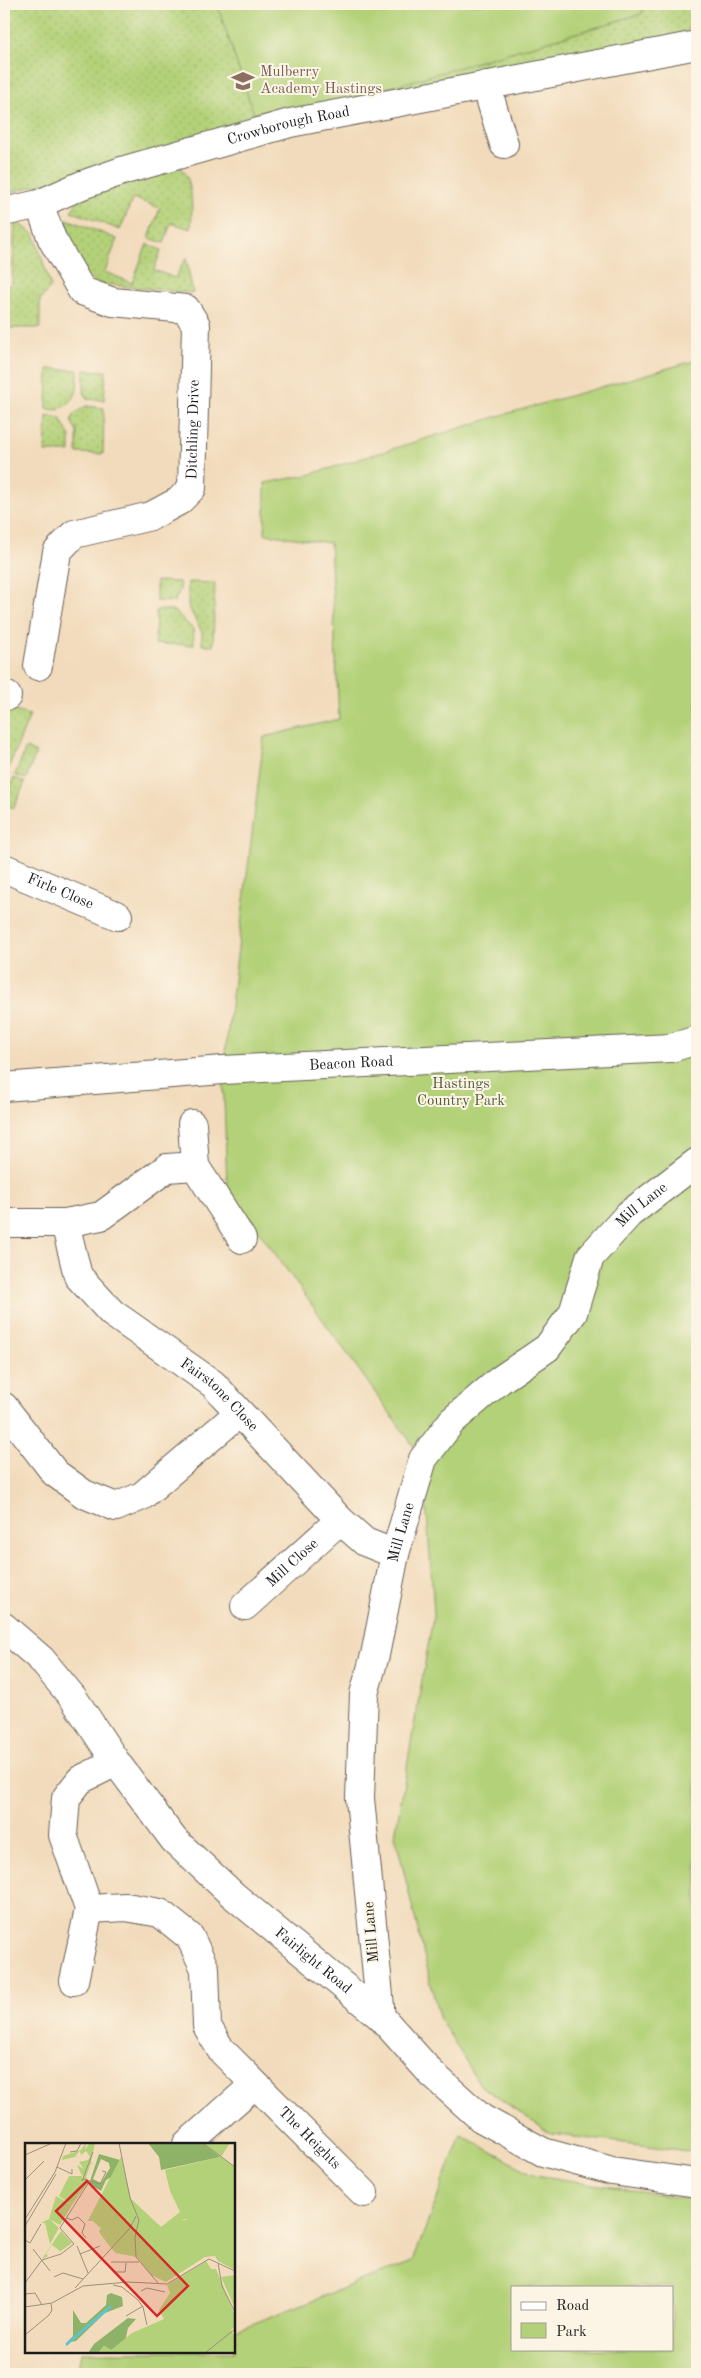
<svg xmlns="http://www.w3.org/2000/svg" width="701" height="2378" font-family="'Old Standard TT',serif">
  <style>
    .grass { fill: url(#grass-dots); stroke: #68764a }
    .park { fill: #b3d178; stroke: #68764a; fill-rule: evenodd }
    .lines { fill: none; stroke-linecap: round; stroke-linejoin: round }
    .minor-casing { stroke: #675f54; stroke-width: 30 }
    .minor { stroke: #fff; stroke-width: 28 }
    .labels { text-anchor: middle; dominant-baseline: central; stroke-width: 4; stroke-linejoin: round; paint-order: stroke }
    .education-label { font-size: 15px; fill: #785e54; stroke: #fcf5e5; text-anchor: start }
    .street-label { font-size: 15px; fill: #1c1c1c; stroke: #fcf5e5 }
    .park-label { font-size: 15px; fill: #515b3c; stroke: #fcf5e5 }
    .inset-river { fill: none; stroke: #5bc4d7; stroke-width: 2.5 }
    .inset-road { fill: none; stroke: #9c8f7c; stroke-width: 1 }
    .view { fill: #d62828; fill-opacity: 0.15; stroke: #d62828; stroke-width: 2.5 }
    .inset-edge { fill: none; stroke: #1c1c1c; stroke-width: 2.5 }
  </style>
  <defs>
    <pattern id="grass-dots" width="8" height="8" patternUnits="userSpaceOnUse" patternTransform="scale(1.25)"><rect width="8" height="8" fill="#b3d178"/><path d="M2 2h.1M6 6h.1" fill="none" stroke="#99b367" stroke-width="1.8" stroke-linecap="round"/></pattern>
  </defs>
  <rect width="100%" height="100%" fill="#fcf5e5"/>
  <filter id="ink" filterUnits="userSpaceOnUse"><feTurbulence type="fractalNoise" baseFrequency=".02" numOctaves="2"/><feDisplacementMap in="SourceGraphic" scale="10" xChannelSelector="R" yChannelSelector="G"/><feConvolveMatrix kernelMatrix="1 2 1 2 8 2 1 2 1" color-interpolation-filters="sRGB"/></filter>
  <filter id="wash" filterUnits="userSpaceOnUse"><feTurbulence type="fractalNoise" baseFrequency=".0096" numOctaves="4" result="noise"/><feDisplacementMap in="SourceGraphic" scale="20" xChannelSelector="R" yChannelSelector="G"/><feGaussianBlur stdDeviation="1.12" result="paint"/><feColorMatrix in="noise" values="0 0 0 0 0 0 0 0 0 0 0 0 0 0 0 0 0 1.4 0 .05"/><feComposite in="paint" operator="in"/></filter>
  <g filter="url(#wash)">
    <rect width="100%" height="100%" fill="#f2dbbc"/>
    <path class="grass" d="M4,4H217L258,126L4,194Z
      M646,4H695L697,21L675,44L289,117L641,14Z
      M181,167C194,183 192,209 191,229L171,223L164,243L149,238L160,208L133,198L120,230L71,211L82,195Z
      M67,219L117,239L105,272L132,283L147,244L161,250L154,270L175,278L186,258L193,293L102,284C97,282 92,281 88,276C77,263 65,236 67,219Z
      M15,221L34,234L51,287L40,300V328H7L8,285L12,284Z
      M48,369L78,370C77,392 79,399 58,410L47,409Z
      M84,370L106,371L104,400L87,399L84,392Z
      M86,406L104,408L103,454L77,453V432L71,421L74,414Z
      M47,416L60,418L70,437V452H45Z
      M156,581L179,582L180,590L174,602L156,601Z
      M188,582L215,583L213,646L202,645V632L188,606Z
      M156,610H173L193,629L194,645L155,644Z
      M7,709L30,715L4,779V717Z
      M26,748L36,753L26,779L15,775Z
      M14,778L25,782L14,808L4,804Z"/>
    <path class="park" d="M217,4H646L641,14L258,126Z
      M697,360V2152L551,2134L481,2086L439,2017L395,1835L434,1611L423,1459L227,1187L223,1070L264,737L339,719L330,543L265,534V483L308,475L502,415Z
      M461,2135L535,2175L697,2200V2374H77L81,2352H234V2331L413,2261ZM512,2287H672V2349H512Z"/>
  </g>
  <g filter="url(#ink)">
    <g class="lines">
      <defs>
        <g id="minor">
          <path d="M486,85L504,144"/>
          <path id="s1" d="M4,212L39,204L82,185L125,170L290,123L697,45"/>
          <path id="s2" d="M38,666L57,552L74,534L151,516L179,501L192,488L196,325L186,309L113,302L82,291L52,239L39,204"/>
          <path d="M4,696H7"/>
          <path id="s3" d="M4,868L118,916"/>
          <path id="s4" d="M4,1087L223,1070L671,1048L697,1040"/>
          <path d="M192,1124L195,1166L242,1239"/>
          <path d="M4,1223H65L101,1216L167,1168L195,1166"/>
          <path id="s5" d="M65,1223L78,1276L112,1313L213,1384L340,1520L365,1542L395,1554"/>
          <path d="M4,1407L55,1473L84,1494L116,1507L142,1496L238,1414"/>
          <path id="s6" d="M245,1606L340,1520"/>
          <path id="s7" d="M4,1627L41,1659L74,1699L116,1762L174,1840L233,1895L381,2017L431,2073L481,2118L543,2152L612,2171L697,2183"/>
          <path id="s8" d="M89,1909L126,1907L160,1913L190,1937L205,1969L207,2026L221,2050L364,2193"/>
          <path d="M74,1981L89,1909L63,1835L66,1798L80,1780L116,1762"/>
          <path id="s9" d="M381,2017L360,1798L364,1694L375,1655L395,1554L423,1459L452,1421L500,1380L547,1348L573,1313L590,1257L629,1214L697,1162"/>
          <path d="M187,2144L254,2085"/>
        </g>
      </defs>
      <use href="#minor" class="minor-casing"/>
      <use href="#minor" class="minor"/>
    </g>
  </g>
  <defs>
    <symbol id="school-bare" viewBox="-9 -9 18 18"><path d="M0-5L7-2L0 1L-7-2ZM-4 1L0 2.5L4 1V4Q0 6-4 4Z" fill="#8d6e63" stroke="#fcf5e5" stroke-width="2.5" paint-order="stroke"/></symbol>
  </defs>
  <g fill-rule="evenodd">
    <use href="#school-bare" x="227" y="65" width="32" height="32"/>
  </g>
  <g class="labels">
    <g class="education-label">
      <text x="260" y="72">Mulberry<tspan x="260" dy="17">Academy Hastings</tspan></text>
    </g>
    <g class="street-label">
      <text stroke="none"><textPath href="#s1" startOffset="298">Crowborough Road</textPath></text>
      <text stroke="none"><textPath href="#s2" startOffset="328">Ditchling Drive</textPath></text>
      <text stroke="none"><textPath href="#s3" startOffset="61">Firle Close</textPath></text>
      <text stroke="none"><textPath href="#s4" startOffset="348">Beacon Road</textPath></text>
      <text stroke="none"><textPath href="#s9" startOffset="910">Mill Lane</textPath></text>
      <text stroke="none"><textPath href="#s5" startOffset="240">Fairstone Close</textPath></text>
      <text stroke="none"><textPath href="#s9" startOffset="490">Mill Lane</textPath></text>
      <text stroke="none"><textPath href="#s6" startOffset="64">Mill Close</textPath></text>
      <text transform="translate(372 1932) rotate(-95)">Mill Lane</text>
      <text stroke="none"><textPath href="#s7" startOffset="458">Fairlight Road</textPath></text>
      <text stroke="none"><textPath href="#s8" startOffset="355">The Heights</textPath></text>
    </g>
    <g class="park-label">
      <text x="461" y="1084">Hastings<tspan x="461" dy="17">Country Park</tspan></text>
    </g>
  </g>
  <g transform="translate(25 2143)">
    <rect width="210" height="210" fill="#f2dbbc"/>
    <path d="M61,0L60,7L64,1L70,0L66,19L70,22L66,20L61,34L64,38L48,61L59,41L44,33H57V37L59,31L57,33L52,22L59,26L54,19L63,17L65,14L61,8L56,12L55,8L50,13H54L37,17L38,13L56,7ZM178,0H205L196,14L210,24V60L202,66L181,76H159L140,88L74,89L76,85L68,78H63L96,14L106,56L136,84L155,69L145,48L140,27L195,14ZM31,53L47,62L35,82L24,76ZM36,88L47,100L33,110L35,108L27,102L21,111L23,113L17,116Z" fill="#b3d178"/>
    <path d="M123,0H178L195,14L136,27L134,14ZM74,11L95,17L90,32L81,37L76,48L64,41ZM76,16L84,20L85,25L76,40L68,36ZM86,150L97,154L98,163L80,170L51,198L41,200L48,193V167L56,180H61L81,162L82,152ZM103,175L111,176L103,185L100,199L86,207L79,203L73,210H63L69,201Z" fill="#8eb368" fill-rule="evenodd"/>
    <path d="M96,14L106,56L140,88L154,78L173,74L181,76L210,60V127L193,118L190,113L180,114L141,139L126,132L112,114L91,110L86,105L74,89L76,85L68,78H63ZM44,33L59,41L47,62L34,53ZM24,76L34,85L25,101L20,80H16ZM181,118L186,126H191L210,172V184L206,187L210,194V210H73L79,203L86,207L107,190L139,176L134,167L145,150L142,142ZM210,132V165L196,134Z" fill="#b3d178"/>
    <path class="inset-river" d="M41,202L86,163"/>
    <path class="inset-road" d="M94,0L105,55L114,77L110,94L111,114L133,140M178,0L210,24M45,9L52,8L56,0M0,12L27,0M32,24L47,31V26M58,36L75,41L81,29L77,28M0,37L19,18M57,38L68,9M41,75L47,77L53,74L60,81L57,90L61,95M0,76L30,29L41,0M0,83L31,31M0,97L5,100L16,81M49,101L35,85L64,39M52,103L63,130M8,106L25,128M55,111L75,103M17,117L36,111L49,101M86,119H114M193,120L197,143L210,169M89,129H100L101,120M29,134L38,130L58,136M0,140L17,117M88,142L97,144L113,157L118,164L122,182M50,145L105,85L111,73M116,148L122,145L140,149M0,151L10,150L17,162M0,164L27,160L58,143L103,139L142,141L184,116L210,128M101,173L118,163M0,192L24,172L27,167L26,161M180,210L210,186"/>
    <path class="view" d="M62,38L163,143L132,173L31,68Z"/>
    <rect width="210" height="210" class="inset-edge"/>
  </g>
  <rect width="701" height="2378" fill="none" stroke="#fcf5e5" stroke-width="20"/>
  <rect x="511" y="2286" width="162" height="65" fill="#fcf5e5" stroke="#a29e95"/>
  <rect x="521" y="2302" width="25" height="8" fill="#ffffff" stroke="#a29e95"/>
  <text x="556" y="2310" font-size="15" fill="#1c1c1c">Road</text>
  <rect x="521" y="2323" width="25" height="15" fill="#b3d178" stroke="#a29e95"/>
  <text x="556" y="2336" font-size="15" fill="#1c1c1c">Park</text>
</svg>
